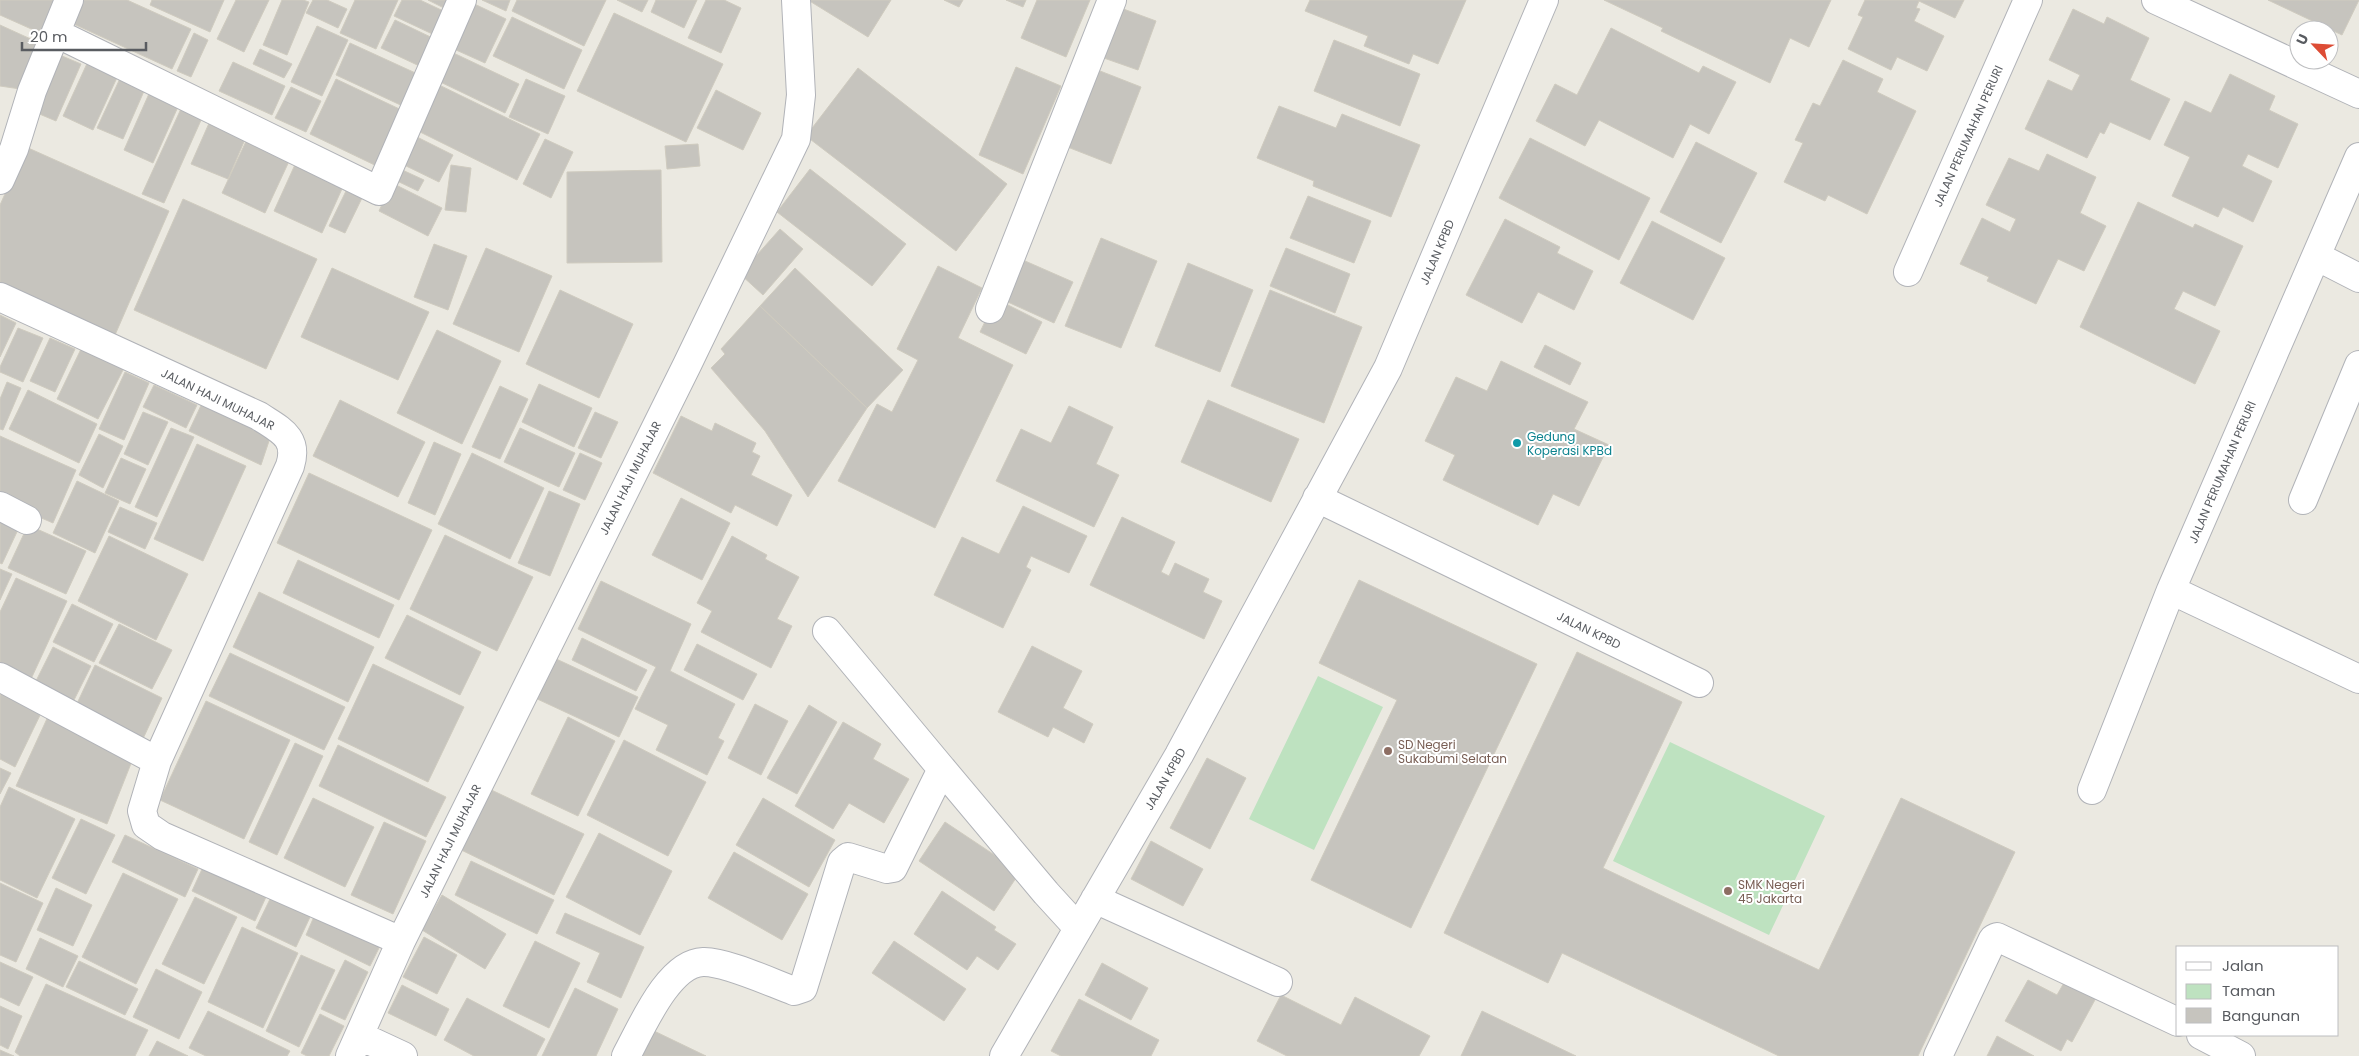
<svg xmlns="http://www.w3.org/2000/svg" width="2359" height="1056" font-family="Poppins,sans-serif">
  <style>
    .green { fill: #bee2c0 }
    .building { fill: #c6c4be; stroke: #cfcbbf }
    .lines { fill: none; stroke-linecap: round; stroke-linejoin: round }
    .minor-casing { stroke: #b1b3b8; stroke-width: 30 }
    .minor { stroke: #fff; stroke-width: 28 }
    .culture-dot { fill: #0f9aa8; stroke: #fff; stroke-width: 2 }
    .education-dot { fill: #8d6e63; stroke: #fff; stroke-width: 2 }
    .labels { text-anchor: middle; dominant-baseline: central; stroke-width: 4; stroke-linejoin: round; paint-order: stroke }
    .street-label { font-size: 12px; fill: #595c61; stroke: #fff }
    .culture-label { font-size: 12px; fill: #0d838f; stroke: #fff; text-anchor: start }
    .education-label { font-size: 12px; fill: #785e54; stroke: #fff; text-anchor: start }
  </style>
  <rect width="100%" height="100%" fill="#ebe9e1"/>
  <path class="green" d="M1318,676L1383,707L1314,850L1249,819Z
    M1670,742L1825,816L1769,935L1613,861Z"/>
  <path class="building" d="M0,0H63L47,36L0,15Z
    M74,0H127L191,29L172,69L65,20Z
    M152,0H224L210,32L150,5Z
    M236,0H269L244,52L217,39Z
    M282,0H303L309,2L287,55L263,45Z
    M313,0H327L347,9L338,28L306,13Z
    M355,0H398L376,49L340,33Z
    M402,0H420L452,15L441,38L394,16Z
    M428,0H458L452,12Z
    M466,0L506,19L485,63L445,45Z
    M482,0H510L506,11Z
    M517,0H606L584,46L512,11Z
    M617,0H648L642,12Z
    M656,0H697L684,28L651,12Z
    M706,0H724L741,8L721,53L688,38Z
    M808,0H891L868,37Z
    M944,0H963L959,7Z
    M1006,0H1026L1023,7Z
    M1037,0H1090L1066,57L1021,38Z
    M1310,0H1466L1438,64L1413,54L1409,64L1364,46L1368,36L1305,11Z
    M1604,0H1831L1809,47L1790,38L1770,83L1661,31L1663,28Z
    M1865,0H1964L1955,18L1919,1L1916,8L1920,9L1914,21L1944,36L1927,71L1897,57L1891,70L1848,49L1863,17L1858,15Z
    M2268,0H2359L2342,35Z
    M1118,7L1156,21L1138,70L1101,57Z
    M2073,9L2104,24L2107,17L2149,38L2130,80L2170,99L2150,140L2110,122L2104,134L2100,132L2087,158L2025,129L2048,80L2072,91L2080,75L2049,60Z
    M614,13L723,64L686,142L577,91Z
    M512,17L582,50L564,89L493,56Z
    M395,20L441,42L428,70L381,48Z
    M0,25L46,46L27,90L0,86Z
    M317,26L348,40L322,96L291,82Z
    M1611,28L1699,73L1703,66L1736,82L1709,134L1690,124L1673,158L1599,120L1585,146L1536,121L1555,84L1577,95Z
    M194,33L208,40L191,77L177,71Z
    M1334,40L1420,74L1400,126L1314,91Z
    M350,43L422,76L407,108L336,75Z
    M260,49L292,64L284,78L253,64Z
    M445,49L519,84L505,113L432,78Z
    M55,53L81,64L56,121L30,110Z
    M90,57L120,71L93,130L63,116Z
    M1843,60L1883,79L1877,92L1916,111L1867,214L1828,195L1825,201L1784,182L1803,143L1795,140L1813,103L1820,106Z
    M233,62L285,86L272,115L219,91Z
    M1016,67L1061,86L1023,174L979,155Z
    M858,68L1007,184L956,251L806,136Z
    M1095,69L1141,87L1111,164L1065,146Z
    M123,72L148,82L123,139L97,128Z
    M2230,74L2275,96L2269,110L2298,124L2278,168L2248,154L2242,166L2272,181L2253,222L2223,207L2218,217L2172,196L2190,157L2164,145L2185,101L2211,113Z
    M336,79L410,114L383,169L310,134Z
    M526,79L565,96L548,134L509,117Z
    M435,83L540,134L517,180L412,128Z
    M152,87L181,100L153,163L124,150Z
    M291,87L321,101L306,132L275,118Z
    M716,90L761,113L743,150L697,128Z
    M185,100L206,109L164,203L142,194Z
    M1279,106L1336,128L1342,114L1420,145L1391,217L1313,186L1314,181L1257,158Z
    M210,121L246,137L228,179L191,164Z
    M411,134L453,155L439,182L398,162Z
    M248,137L291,157L265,213L222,193Z
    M1530,138L1650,198L1619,260L1499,198Z
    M545,139L573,152L551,198L523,184Z
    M1696,142L1757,173L1721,243L1660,212Z
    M698,144L700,166L667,169L665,146Z
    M26,147L169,211L115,335L0,284V205Z
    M2047,154L2096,177L2080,213L2106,226L2084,271L2058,259L2036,304L1987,281L1989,277L1960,264L1982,218L2010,232L2016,219L1986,205L2009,158L2039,171Z
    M298,158L346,180L322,233L274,211Z
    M451,165L471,168L466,212L445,210Z
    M398,168L424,180L418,191L393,179Z
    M810,169L906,244L872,286L777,212Z
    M661,170L662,262L567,263V172Z
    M392,183L442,208L428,236L379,211Z
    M346,191L362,198L345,233L329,226Z
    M1308,196L1371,221L1354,263L1290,238Z
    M183,199L317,259L266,369L134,310Z
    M2138,202L2193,228L2195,224L2243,246L2215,306L2183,291L2174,309L2220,331L2195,384L2080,327Z
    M1505,219L1560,247L1557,253L1593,271L1574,310L1538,292L1522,323L1466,295Z
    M1652,221L1725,258L1693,320L1620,283Z
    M780,229L803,249L763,295L740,274Z
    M1101,238L1157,261L1121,348L1065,326Z
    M434,244L467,256L448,310L414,297Z
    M486,248L552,276L519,352L453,324Z
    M1286,248L1350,274L1335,313L1270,286Z
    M1016,257L1073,282L1054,323L999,298Z
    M1188,263L1253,290L1220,372L1155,346Z
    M938,266L982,288L958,338L1013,365L935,528L838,481L877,404L892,412L918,360L897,349Z
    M332,268L429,312L398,380L301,337Z
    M795,268L903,370L867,408L760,306Z
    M560,290L633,324L599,398L526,364Z
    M1270,290L1362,327L1324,423L1231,386Z
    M996,299L1042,322L1026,354L980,332Z
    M760,306L867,408L808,497L765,431L711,368L725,354L721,349Z
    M0,315L16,323L0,357Z
    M18,328L43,338L23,382L0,372V367Z
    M437,330L501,361L462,444L397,413Z
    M50,338L75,349L55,392L30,381Z
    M1545,345L1581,363L1570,385L1534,367Z
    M82,347L124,368L98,419L57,399Z
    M1501,361L1588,402L1574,429L1609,445L1579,506L1553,494L1538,525L1443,480L1455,455L1425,441L1456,377L1487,391Z
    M125,372L149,383L124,440L99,429Z
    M7,382L21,388L3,430L0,429V399Z
    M539,384L592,408L574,447L522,422Z
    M154,385L197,405L186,428L143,407Z
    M500,386L528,399L500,459L472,447Z
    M28,390L97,424L79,463L9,429Z
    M204,399L271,435L261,465L189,431Z
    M340,400L425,442L398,497L313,456Z
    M1208,400L1299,439L1271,502L1181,462Z
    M1069,406L1113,427L1096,464L1119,475L1094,527L996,481L1021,429L1051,443Z
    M143,412L168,422L148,465L124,454Z
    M595,412L618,422L601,458L578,448Z
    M681,416L712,431L715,423L756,443L752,452L760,456L751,475L792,495L777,526L735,505L731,513L653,473Z
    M171,428L194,437L157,517L135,507Z
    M520,428L575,453L559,487L504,462Z
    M99,434L123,446L103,488L79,475Z
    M0,436L76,470L53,523L0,500Z
    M434,442L461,454L435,515L408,503Z
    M197,444L246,466L203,561L154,539Z
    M472,453L544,488L510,559L438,524Z
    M580,453L602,463L585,500L563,490Z
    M121,458L146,469L130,504L105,493Z
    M309,473L432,530L399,600L277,543Z
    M77,481L119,501L95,553L53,533Z
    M549,491L580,504L550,576L518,563Z
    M681,498L730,523L702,580L652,555Z
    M1023,506L1087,536L1069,573L1031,556L1026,567L1031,570L1003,628L934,595L962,537L999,554Z
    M120,507L157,523L145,549L108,532Z
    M0,510L22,521L2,564L0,563Z
    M1122,517L1175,542L1161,572L1169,576L1175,563L1209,579L1203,592L1222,601L1204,639L1090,585Z
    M28,525L86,551L66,594L8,568Z
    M445,535L533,577L497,651L410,609Z
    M109,536L188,574L156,640L78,601Z
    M732,536L767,555L765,559L799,577L777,619L792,626L771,668L701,632L712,611L697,603Z
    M298,560L394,605L379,638L283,593Z
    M0,569L12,574L0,600Z
    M16,578L67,601L31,679L0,665V612Z
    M1359,580L1537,664L1411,928L1311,880L1397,700L1319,663Z
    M601,581L691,624L670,671L735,704L718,738L724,741L707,775L656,750L668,725L635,709L656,667L578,629Z
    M259,592L374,647L348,702L233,647Z
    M72,604L113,624L94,662L53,642Z
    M407,615L481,652L460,695L385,658Z
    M119,624L172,650L152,689L99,663Z
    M582,638L647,670L636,691L572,660Z
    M697,644L757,674L743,700L684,670Z
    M1032,646L1082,671L1063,708L1093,724L1084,743L1053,727L1048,737L998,712Z
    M53,647L91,666L73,702L35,683Z
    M1577,652L1682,702L1603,868L1819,970L1901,798L2015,852L1918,1056H1779L1562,953L1548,983L1444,933Z
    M230,653L345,707L324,750L209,696Z
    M552,657L638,697L619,737L533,697Z
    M373,664L464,707L428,782L338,739Z
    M95,665L162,698L141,743L74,710Z
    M4,687L44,707L15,767L0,759V696Z
    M206,701L290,740L244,839L160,800Z
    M755,704L788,721L761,775L728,758Z
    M809,705L837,722L797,794L767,778Z
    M51,710L134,756L107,824L16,786Z
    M568,717L615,741L578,816L531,794Z
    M843,722L881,744L873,759L909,779L884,823L849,803L833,829L795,806Z
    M624,740L706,782L668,856L587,815Z
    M295,743L323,756L277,855L249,842Z
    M338,745L446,797L426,837L319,786Z
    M1207,758L1246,778L1210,849L1170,828Z
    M0,768L11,773L0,794Z
    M483,786L584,834L554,895L453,846Z
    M9,787L75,819L37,898L0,880V807Z
    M313,798L374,827L345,887L284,858Z
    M763,798L835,840L809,887L736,845Z
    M81,819L115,835L86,894L52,878Z
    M384,822L426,841L393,914L351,895Z
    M945,822L1020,872L994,911L919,861Z
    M599,833L672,871L640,935L566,897Z
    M125,835L198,869L185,897L112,862Z
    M1151,841L1203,869L1183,906L1131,879Z
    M734,852L808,894L782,940L708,898Z
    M471,861L554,900L537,934L455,895Z
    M203,867L266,897L255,921L192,891Z
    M123,873L178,899L136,984L82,957Z
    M0,883L43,903L16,962L0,955Z
    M56,888L92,905L73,946L37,930Z
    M942,891L996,927L994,930L1016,944L998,970L977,956L967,970L914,934Z
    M442,895L506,934L485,969L422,930Z
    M195,897L237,917L204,984L162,964Z
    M271,897L311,915L296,947L256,928Z
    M316,912L381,944L370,966L306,935Z
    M565,913L644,947L621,998L587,982L600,953L556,933Z
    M242,927L298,953L263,1028L208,1002Z
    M424,937L457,955L437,994L403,977Z
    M40,938L78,956L63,987L26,969Z
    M535,941L580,963L549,1028L503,1006Z
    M894,941L966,989L944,1021L872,973Z
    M301,955L335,970L299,1047L266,1031Z
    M345,960L368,972L345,1020L321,1009Z
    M79,961L138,989L125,1015L66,987Z
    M0,962L33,977L19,1006L0,997Z
    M1102,963L1148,988L1131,1020L1085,995Z
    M156,969L202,992L179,1039L133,1017Z
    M2028,980L2057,995L2065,981L2096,998L2072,1042L2067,1039L2061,1051L2005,1021Z
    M46,984L148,1030L135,1056H20L15,1052Z
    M402,985L449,1009L436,1036L388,1013Z
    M575,988L618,1009L596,1056H542Z
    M1281,995L1341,1025L1355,997L1430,1036L1419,1056H1287L1257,1041Z
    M467,998L545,1039L536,1056H474L444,1040Z
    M1079,999L1159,1040L1151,1056H1061L1051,1051Z
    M0,1006L22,1016L8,1049L0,1045Z
    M208,1011L290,1051L287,1056H206L189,1048Z
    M1482,1011L1576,1056H1461Z
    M320,1014L344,1026L329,1056H307L301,1053Z
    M652,1030L706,1056H639Z
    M1997,1036L2034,1056H1987Z
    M157,1041L188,1056H149Z
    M0,1050L14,1056H0Z"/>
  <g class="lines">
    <defs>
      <path id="minor" d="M2156,0L2359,94
        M56,33L379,191L462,0
        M0,180L14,149L32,91L69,0
        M2316,256L2359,278
        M1908,272L2028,0
        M0,297L259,416C280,430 299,437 290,466L157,761L142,811L146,825L162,836L401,941
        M990,309L1112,0
        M1317,498L1699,683
        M2303,500L2359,365
        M0,506L27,520
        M2171,590L2359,679
        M0,677L157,761
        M942,769L1046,893L1078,928
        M2092,790L2171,590L2359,157
        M1095,899L1278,982
        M2201,1035L2241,1056
        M360,1036L403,1056
        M350,1056L401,941L687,365L796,139L801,95L796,0
        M626,1056C641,1029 668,963 703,962C725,961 772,983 794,991L803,988L842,862L848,857L887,869L893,868L942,769L827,631
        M1004,1056L1179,755L1388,368L1544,0
        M1938,1056L1993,939L1997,937L2178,1022"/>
    </defs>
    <use href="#minor" class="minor-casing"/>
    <use href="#minor" class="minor"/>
  </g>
  <circle class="culture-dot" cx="1517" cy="443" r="5"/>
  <g class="education-dot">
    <circle cx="1388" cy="751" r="5"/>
    <circle cx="1728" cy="891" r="5"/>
  </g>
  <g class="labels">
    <g class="street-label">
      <text transform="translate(1968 136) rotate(-66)">JALAN PERUMAHAN PERURI</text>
      <text transform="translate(1437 252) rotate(-67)">JALAN KPBD</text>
      <text transform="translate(218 399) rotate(26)">JALAN HAJI MUHAJAR</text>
      <text transform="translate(2222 472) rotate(-67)">JALAN PERUMAHAN PERURI</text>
      <text transform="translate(630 478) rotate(-64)">JALAN HAJI MUHAJAR</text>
      <text transform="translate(1589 630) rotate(26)">JALAN KPBD</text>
      <text transform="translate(1165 779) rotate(-60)">JALAN KPBD</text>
      <text transform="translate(450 841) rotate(-64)">JALAN HAJI MUHAJAR</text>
    </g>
    <g class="culture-label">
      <text x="1527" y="436">Gedung<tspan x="1527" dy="14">Koperasi KPBd</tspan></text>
    </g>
    <g class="education-label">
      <text x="1398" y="744">SD Negeri<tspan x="1398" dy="14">Sukabumi Selatan</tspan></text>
      <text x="1738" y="884">SMK Negeri<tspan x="1738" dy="14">45 Jakarta</tspan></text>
    </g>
  </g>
  <rect x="2176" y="946" width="162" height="90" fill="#ffffff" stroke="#bdbec0"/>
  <rect x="2186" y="962" width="25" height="8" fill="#ffffff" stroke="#bdbec0"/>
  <text x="2222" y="971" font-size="15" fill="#595c61">Jalan</text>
  <rect x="2186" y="984" width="25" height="15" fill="#bee2c0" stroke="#bdbec0"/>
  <text x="2222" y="996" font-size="15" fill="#595c61">Taman</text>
  <rect x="2186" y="1008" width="25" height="15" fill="#c6c4be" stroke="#bdbec0"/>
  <text x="2222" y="1021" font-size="15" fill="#595c61">Bangunan</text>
  <g transform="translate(2314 45) rotate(295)"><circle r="24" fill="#ffffff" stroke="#bdbec0"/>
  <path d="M0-4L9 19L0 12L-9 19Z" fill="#dd4c35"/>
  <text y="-8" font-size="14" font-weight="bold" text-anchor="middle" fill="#595c61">U</text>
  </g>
  <path d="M22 42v8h124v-8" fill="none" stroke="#595c61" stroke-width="2.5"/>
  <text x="30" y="42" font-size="15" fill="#595c61" stroke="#ffffff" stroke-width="4" paint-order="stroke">20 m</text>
</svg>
